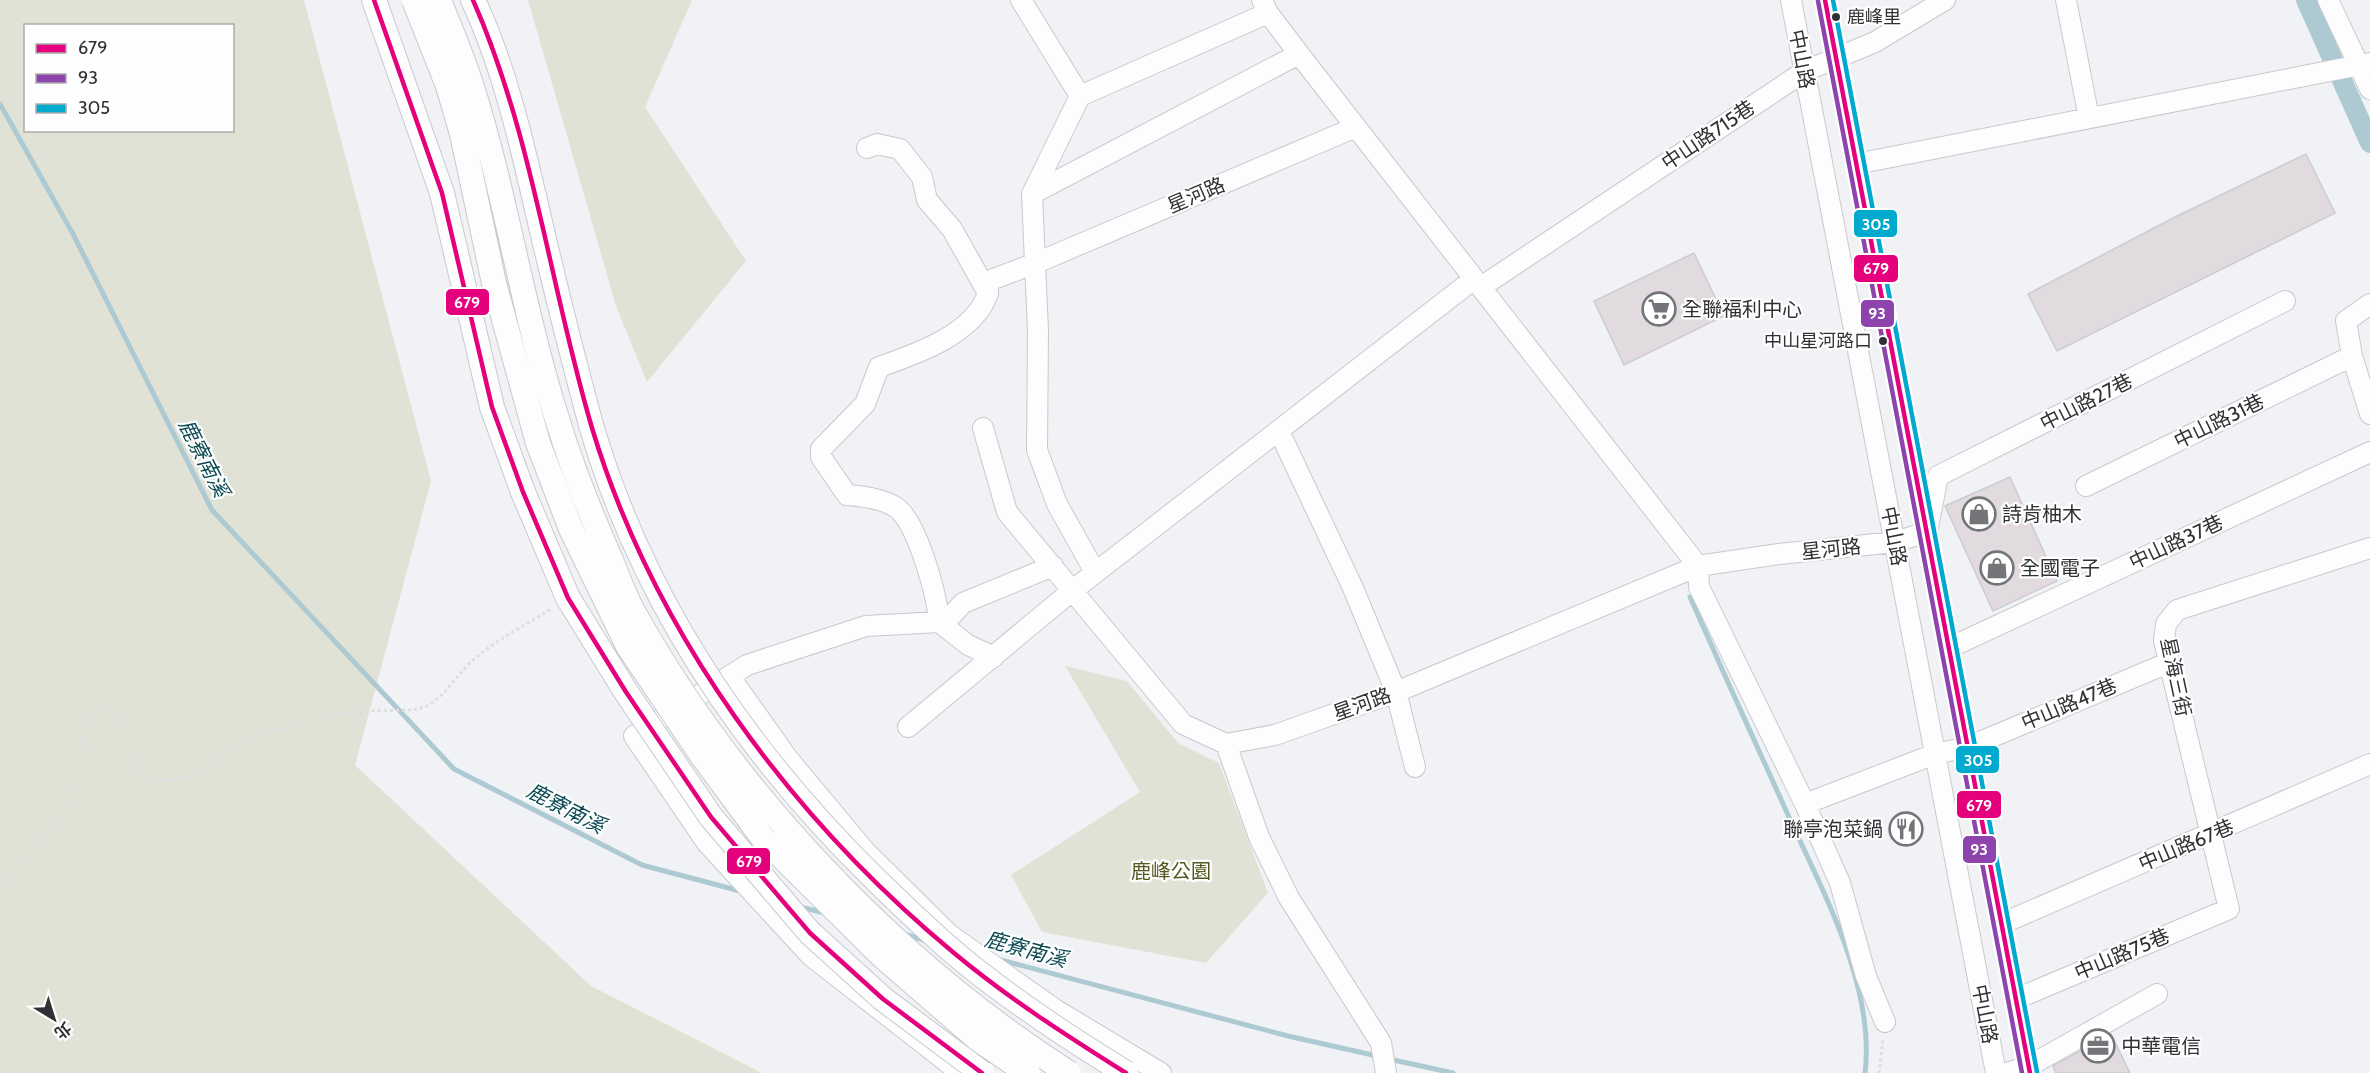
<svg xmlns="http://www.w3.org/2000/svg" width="2370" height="1073" font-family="Cabin,'Noto Sans TC',sans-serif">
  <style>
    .green { fill: #e0e2d6; fill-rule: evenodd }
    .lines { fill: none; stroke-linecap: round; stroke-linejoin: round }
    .stream { stroke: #adcad2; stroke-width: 5 }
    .canal { stroke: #adcad2; stroke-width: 20 }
    .building { fill: #e1dadf; stroke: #cdccce; stroke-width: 1.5 }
    .minor-casing { stroke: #c7c9cd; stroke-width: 22 }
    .major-casing { stroke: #c7c9cd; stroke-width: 26 }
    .path { stroke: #dddee0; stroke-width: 3; stroke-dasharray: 3 3; stroke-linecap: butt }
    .minor { stroke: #fdfdfe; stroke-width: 20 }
    .major { stroke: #fdfdfe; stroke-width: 24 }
    .major-bridge-casing { stroke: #c7c9cd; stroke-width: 26; stroke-linecap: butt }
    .major-bridge { stroke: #fdfdfe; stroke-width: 24 }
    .bus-1-casing { stroke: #fefefe; stroke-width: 9 }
    .bus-2-casing { stroke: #fefefe; stroke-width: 9 }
    .bus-3-casing { stroke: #fefefe; stroke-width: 9 }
    .bus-1 { stroke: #e5007d; stroke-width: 4.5 }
    .bus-2 { stroke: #8e44ad; stroke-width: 4.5 }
    .bus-3 { stroke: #00a9ce; stroke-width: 4.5 }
    .bus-dot { fill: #2f3134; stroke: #fefefe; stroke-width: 2 }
    .labels { text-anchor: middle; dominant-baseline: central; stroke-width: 4.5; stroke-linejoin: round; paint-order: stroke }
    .bus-label { font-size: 18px; fill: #2f3134; stroke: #fefefe; text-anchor: start }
    .street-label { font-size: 20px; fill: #2f3134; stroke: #fefefe }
    .poi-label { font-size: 20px; fill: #2f3134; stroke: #fefefe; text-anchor: start }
    .park-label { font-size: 20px; fill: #545720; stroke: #fefefe }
    .water-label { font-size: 21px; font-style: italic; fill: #0a4952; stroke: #fefefe }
    .line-badge { stroke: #fefefe; stroke-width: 2 }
    .badge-label { font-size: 16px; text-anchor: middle; font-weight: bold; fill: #fff }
  </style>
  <rect width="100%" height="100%" fill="#f0f2f6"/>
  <path class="green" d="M0,0H304L431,481L355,765L591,986L762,1073H0ZM26,26H232V130H26Z
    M528,0H692L645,107L746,261L647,382L616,306Z
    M1065,666L1127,681L1178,743L1219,763L1268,893L1206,963L1042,932L1011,875L1140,792Z"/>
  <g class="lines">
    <path class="stream" d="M0,104L73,234L212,510L454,769L642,865L744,892
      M1690,597C1721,667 1752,736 1784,806C1819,885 1876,984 1865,1073
      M800,907L825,913
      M904,934L924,940
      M997,959L1288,1036L1377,1056
      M1389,1059L1453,1073"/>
    <path class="canal" d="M2306,0L2370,143"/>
  </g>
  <path class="building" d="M2306,154L2335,213L2057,351L2028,294L2173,218Z
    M1694,253L1724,316L1624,365L1594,301Z
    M2010,477L2057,581L1993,611L1945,506Z
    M2111,1034L2130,1073H2056L2053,1066Z"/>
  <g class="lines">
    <defs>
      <path id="minor" d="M1021,0L1080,96L1032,194L1038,331L1037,450L1057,504L1095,572
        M1262,0L1268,13L1299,54L1698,566
        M1791,0L1996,1073
        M1825,0L2030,1073
        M2066,0L2089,118
        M2328,0L2370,89
        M1080,96L1268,13
        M867,148L877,144L900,149L922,177L927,200L952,229L988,293C975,334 916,354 879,367L865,404L821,449V457L847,495C862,496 884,499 897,508C918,525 937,595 939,622L951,616L963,603L1053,566
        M1856,164L2370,63
        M1032,194L1299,54
        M1481,287L1805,71L1875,42L1945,0
        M988,293V281L1036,263L1356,127
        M2370,304L2346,321L2352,356L2370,414
        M983,428L1007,512L1183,724L1226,744L1275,735L1396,692L1698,566L1779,554L1895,542L1927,532L1938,476L2285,301
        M1279,431L1353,588L1396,692L1415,767
        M2086,486L2352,356
        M1698,566L1699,587L1805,804L1935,754L1968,747L2170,662
        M1949,648L2370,452
        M730,677L789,760L865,851L950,935L1056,1010L1161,1073
        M908,727L1073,590L1474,279
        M1226,744L1259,837L1289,898L1381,1043L1386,1073
        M1805,804L1840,883L1866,976L1885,1022
        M2001,924L2370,764
        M2016,999L2229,909L2164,641L2166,624L2177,610L2370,548
        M961,1073L811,956L707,843L634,736L747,665L866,626L939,622L968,645L994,657
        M2007,1073L2029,1066L2157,994"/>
      <path id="major" d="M374,0L442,193L492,407L523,492
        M473,0C507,72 525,158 543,235C558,299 574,362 591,425"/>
    </defs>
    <use href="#minor" class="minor-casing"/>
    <use href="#major" class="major-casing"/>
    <path class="path" d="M0,886C27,856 61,823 76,785C87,759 73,726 96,707C135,712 119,773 155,779C193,787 217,751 249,739C286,726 328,715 368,711C385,709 411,713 427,706C444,697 458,674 472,661C495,640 526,625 552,608
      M1879,1073L1883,1039"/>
    <use href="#minor" class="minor"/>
    <use href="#major" class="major"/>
    <defs>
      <path id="major-bridge" d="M414,0L448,86L462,134L494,283L538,443L571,529L628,646L703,757L762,837L882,956L978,1039L1028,1073
        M439,0C450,28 462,56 471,84C507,197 523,315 560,428C574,473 592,517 611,560C618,578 625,597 634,613C735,794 895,962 1069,1073
        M591,425C642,599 744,750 873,877C904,907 935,938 969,965C1019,1005 1072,1040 1126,1073
        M523,492L568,598L626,692L711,817L810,933L883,999L982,1073"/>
    </defs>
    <use href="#major-bridge" class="major-bridge-casing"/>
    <use href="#major-bridge" class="major-bridge"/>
    <defs>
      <path id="bus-1" d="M374,0L442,193L492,407L523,492L568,598L626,692L711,817L810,933L883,999L982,1073
        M473,0C533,136 550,287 592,428C654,633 790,817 954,953C1008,998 1067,1036 1126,1073
        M1825,0L2030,1073"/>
      <path id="bus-2" d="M1818,1L2022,1073"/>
      <path id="bus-3" d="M1833,0L2037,1072"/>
    </defs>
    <use href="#bus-1" class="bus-1-casing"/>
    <use href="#bus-2" class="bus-2-casing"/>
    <use href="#bus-3" class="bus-3-casing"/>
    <use href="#bus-1" class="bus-1"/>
    <use href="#bus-2" class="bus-2"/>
    <use href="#bus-3" class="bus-3"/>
  </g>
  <defs>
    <symbol id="supermarket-ring" viewBox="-11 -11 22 22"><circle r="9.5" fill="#fefefe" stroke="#737578" stroke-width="1.5"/><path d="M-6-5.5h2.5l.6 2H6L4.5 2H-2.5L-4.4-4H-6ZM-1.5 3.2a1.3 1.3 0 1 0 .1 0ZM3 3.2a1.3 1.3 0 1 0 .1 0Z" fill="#737578"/></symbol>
    <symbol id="shop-ring" viewBox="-11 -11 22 22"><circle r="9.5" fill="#fefefe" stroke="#737578" stroke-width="1.5"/><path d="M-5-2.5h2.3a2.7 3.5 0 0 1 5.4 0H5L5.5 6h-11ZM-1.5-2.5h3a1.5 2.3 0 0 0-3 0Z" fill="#737578"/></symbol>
    <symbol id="restaurant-ring" viewBox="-11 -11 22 22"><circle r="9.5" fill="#fefefe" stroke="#737578" stroke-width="1.5"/><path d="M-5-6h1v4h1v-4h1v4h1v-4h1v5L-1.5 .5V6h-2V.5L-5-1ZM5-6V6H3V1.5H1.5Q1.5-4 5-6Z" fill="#737578"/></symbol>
    <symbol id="office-ring" viewBox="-11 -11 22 22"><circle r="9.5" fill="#fefefe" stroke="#737578" stroke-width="1.5"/><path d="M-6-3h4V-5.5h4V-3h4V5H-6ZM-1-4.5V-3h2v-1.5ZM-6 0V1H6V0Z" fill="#737578"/></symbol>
  </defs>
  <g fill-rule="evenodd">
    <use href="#supermarket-ring" x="1640" y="290" width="38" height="38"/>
    <use href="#shop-ring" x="1960" y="495" width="38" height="38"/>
    <use href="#shop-ring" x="1978" y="549" width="38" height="38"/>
    <use href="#restaurant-ring" x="1887" y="810" width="38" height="38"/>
    <use href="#office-ring" x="2079" y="1027" width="38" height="38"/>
  </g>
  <g class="bus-dot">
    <circle cx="1836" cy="17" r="5"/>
    <circle cx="1883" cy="341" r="5"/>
  </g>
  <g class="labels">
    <g class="bus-label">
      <text x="1847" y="17">鹿峰里</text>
      <text x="1872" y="341" text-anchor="end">中山星河路口</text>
    </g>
    <g class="street-label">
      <text transform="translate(1802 59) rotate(79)">中山路</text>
      <text transform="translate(1708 135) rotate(-34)">中山路715巷</text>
      <text transform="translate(1196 195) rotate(-23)">星河路</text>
      <text transform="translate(2086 402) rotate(-27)">中山路27巷</text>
      <text transform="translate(2219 421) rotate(-26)">中山路31巷</text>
      <text transform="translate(1894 536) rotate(79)">中山路</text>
      <text transform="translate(2176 542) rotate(-25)">中山路37巷</text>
      <text transform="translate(1831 549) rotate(-6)">星河路</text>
      <text transform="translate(2176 677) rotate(78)">星海三街</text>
      <text transform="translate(1362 704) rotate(-20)">星河路</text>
      <text transform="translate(2069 704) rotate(-23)">中山路47巷</text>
      <text transform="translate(2186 845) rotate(-23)">中山路67巷</text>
      <text transform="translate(2122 954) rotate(-23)">中山路75巷</text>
      <text transform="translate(1985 1014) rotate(79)">中山路</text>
    </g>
    <g class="poi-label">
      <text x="1682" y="309">全聯福利中心</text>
      <text x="2002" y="514">詩肯柚木</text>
      <text x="2020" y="568">全國電子</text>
      <text x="1883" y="829" text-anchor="end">聯亭泡菜鍋</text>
      <text x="2121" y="1046">中華電信</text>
    </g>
    <g class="park-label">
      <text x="1171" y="871">鹿峰公園</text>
    </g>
    <g class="water-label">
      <text transform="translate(204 458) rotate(63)">鹿寮南溪</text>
      <text transform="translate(566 808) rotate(27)">鹿寮南溪</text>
      <text transform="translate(1026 949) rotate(15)">鹿寮南溪</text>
    </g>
  </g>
  <g class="line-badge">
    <rect x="1853" y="209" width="45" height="29" rx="6" fill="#00a9ce"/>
    <rect x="1853" y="254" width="46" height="29" rx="6" fill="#e5007d"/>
    <rect x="445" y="288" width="45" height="28" rx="6" fill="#e5007d"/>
    <rect x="1860" y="299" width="35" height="29" rx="6" fill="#8e44ad"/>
    <rect x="1955" y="745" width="45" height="29" rx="6" fill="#00a9ce"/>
    <rect x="1956" y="790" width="46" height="29" rx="6" fill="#e5007d"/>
    <rect x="1962" y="835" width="35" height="29" rx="6" fill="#8e44ad"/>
    <rect x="726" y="847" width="45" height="28" rx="6" fill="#e5007d"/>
  </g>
  <g class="badge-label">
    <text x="1876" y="230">305</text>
    <text x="1876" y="274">679</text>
    <text x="467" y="308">679</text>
    <text x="1877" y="319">93</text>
    <text x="1978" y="766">305</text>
    <text x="1979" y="811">679</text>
    <text x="1979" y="855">93</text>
    <text x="749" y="867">679</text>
  </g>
  <rect x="24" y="24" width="210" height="108" fill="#fefefe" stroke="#abacad" stroke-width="1.5"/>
  <rect x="36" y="44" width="30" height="9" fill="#e5007d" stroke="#abacad" stroke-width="1.5"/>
  <text x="78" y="54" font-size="18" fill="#2f3134">679</text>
  <rect x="36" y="74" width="30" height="9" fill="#8e44ad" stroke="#abacad" stroke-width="1.5"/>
  <text x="78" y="84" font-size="18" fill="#2f3134">93</text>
  <rect x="36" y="104" width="30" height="9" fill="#00a9ce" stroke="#abacad" stroke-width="1.5"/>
  <text x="78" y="114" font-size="18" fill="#2f3134">305</text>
  <g transform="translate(54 1019) rotate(142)" stroke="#fefefe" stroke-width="4.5" paint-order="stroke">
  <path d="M0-4.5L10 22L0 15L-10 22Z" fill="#2f3134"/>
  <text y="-9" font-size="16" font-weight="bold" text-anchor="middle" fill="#2f3134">北</text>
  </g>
</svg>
